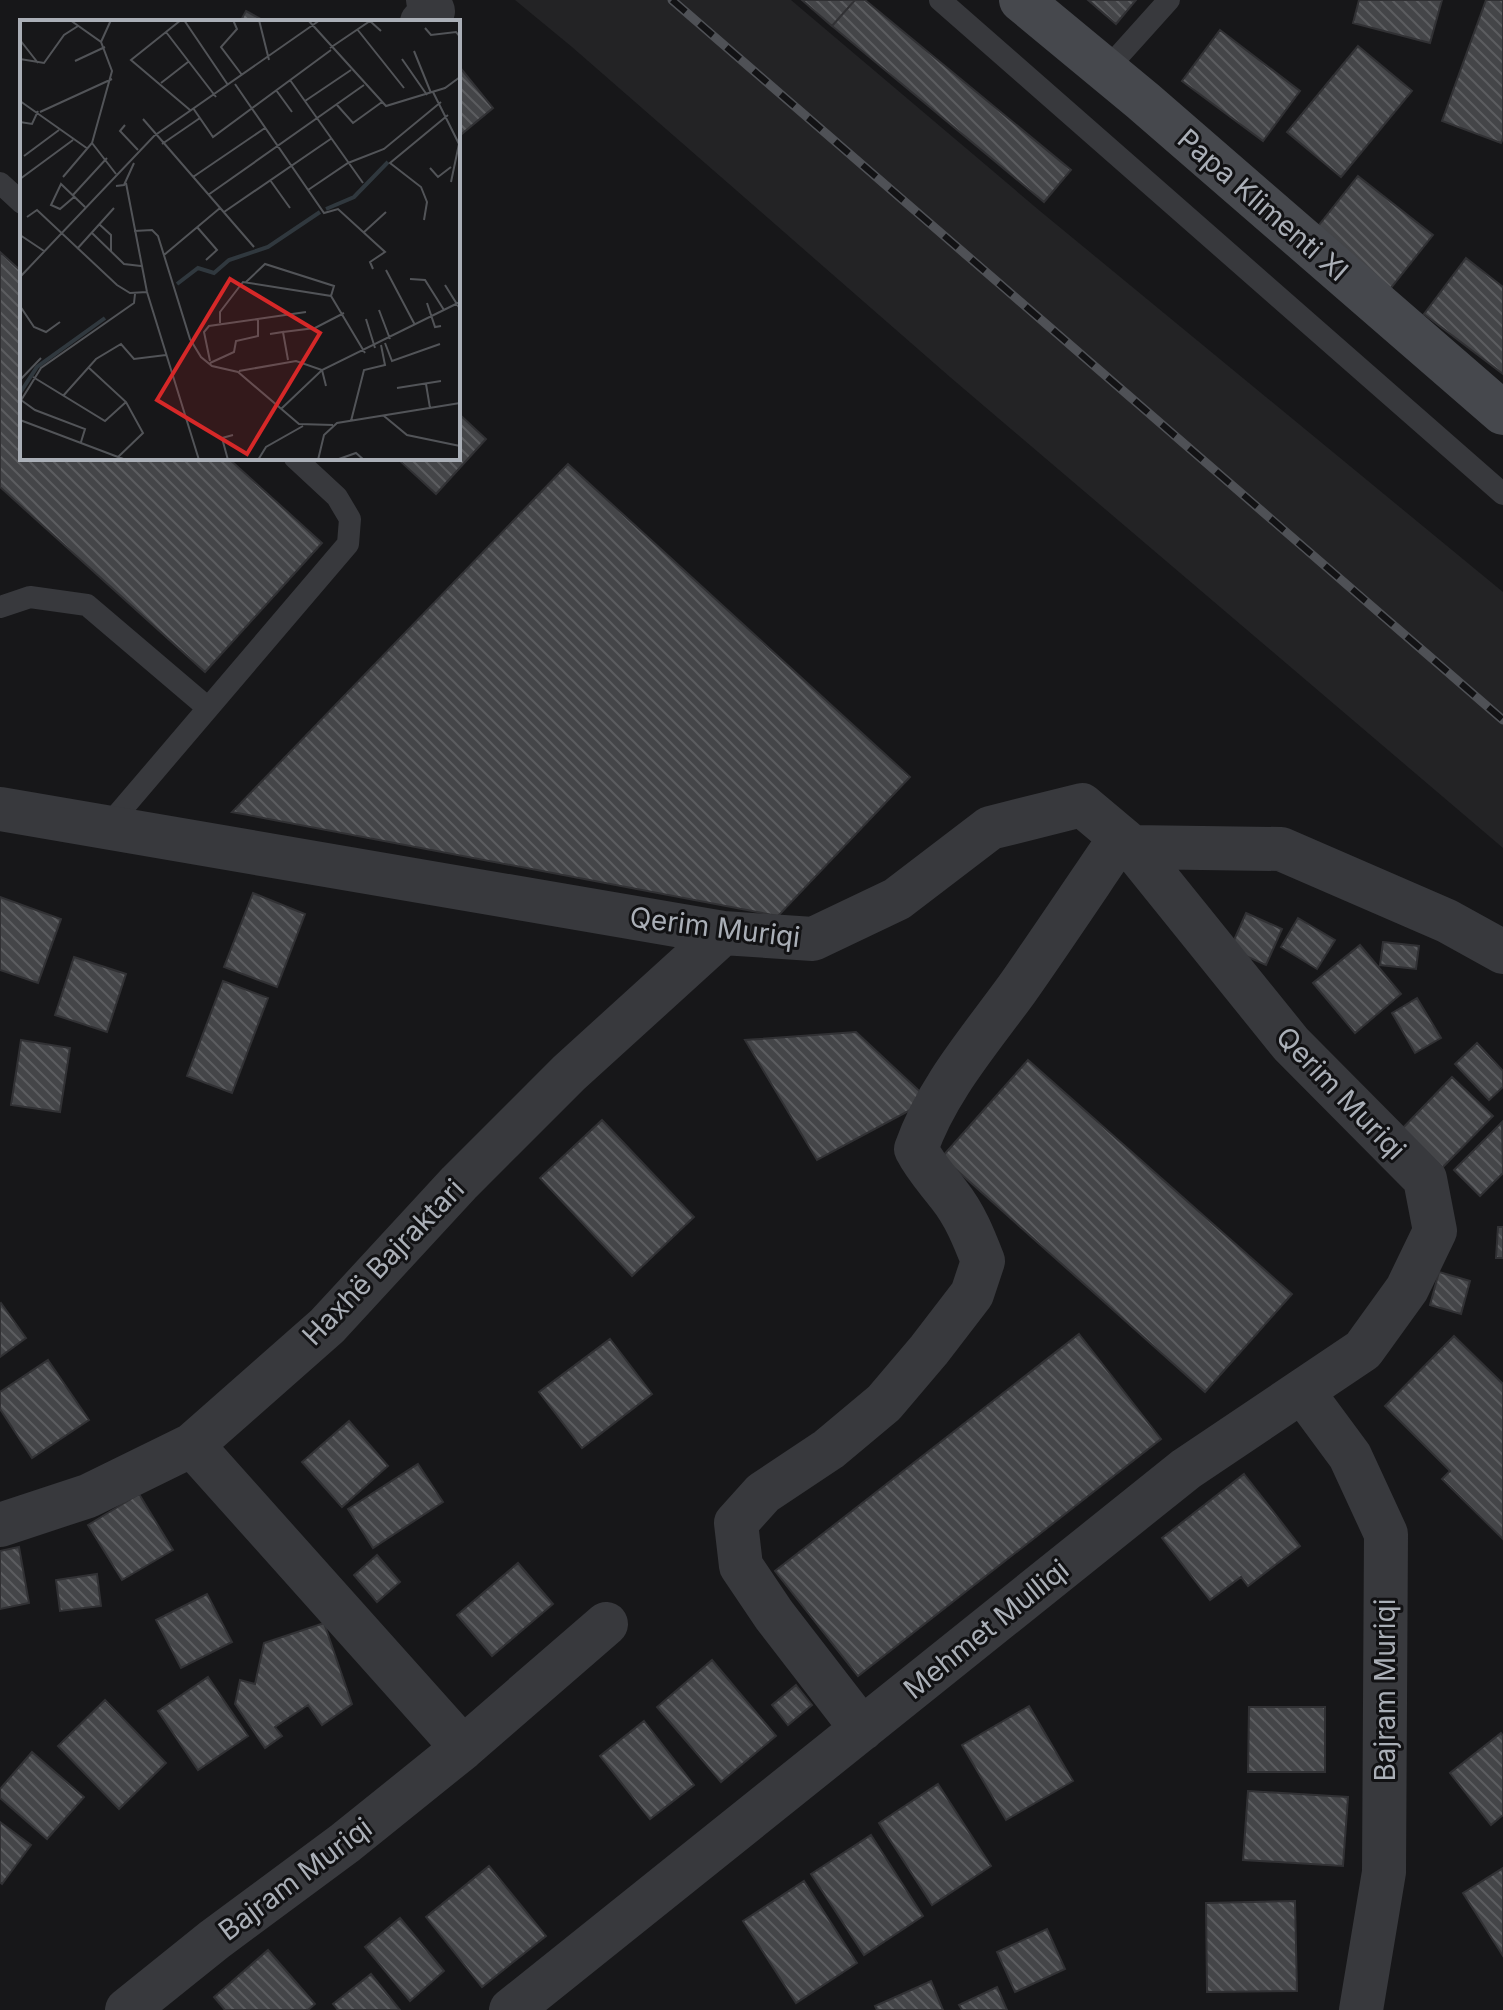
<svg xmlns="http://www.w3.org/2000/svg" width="1503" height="2010" font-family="Inter,sans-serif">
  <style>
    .built { fill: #232325 }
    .building { fill: url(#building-back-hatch); stroke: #313134; stroke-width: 2 }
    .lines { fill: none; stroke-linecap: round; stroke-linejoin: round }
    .lane { stroke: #38393d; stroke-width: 22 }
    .street { stroke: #38393d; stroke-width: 44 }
    .secondary { stroke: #46484d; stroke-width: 44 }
    .rail-casing { stroke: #4f5156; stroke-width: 9 }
    .rail { stroke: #121214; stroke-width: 6; stroke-dasharray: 18; stroke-linecap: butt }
    .labels { text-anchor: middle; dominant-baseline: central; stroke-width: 6; stroke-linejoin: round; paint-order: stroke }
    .street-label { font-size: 28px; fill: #aaafb7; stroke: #121214 }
    .inset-river { fill: none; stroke: #30383e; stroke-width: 4 }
    .inset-road { fill: none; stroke: #525458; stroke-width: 2 }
    .view { fill: #d62828; fill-opacity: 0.15; stroke: #d62828; stroke-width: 4 }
    .inset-edge { fill: none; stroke: #aaafb7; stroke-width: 4 }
  </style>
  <defs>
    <pattern id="building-back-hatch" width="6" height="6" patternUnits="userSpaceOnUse" patternTransform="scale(2)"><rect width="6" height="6" fill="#444548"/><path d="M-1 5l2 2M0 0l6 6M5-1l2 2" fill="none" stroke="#5c5d60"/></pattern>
  </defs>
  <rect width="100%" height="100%" fill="#171719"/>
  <path class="built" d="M515,0H791L1040,211L1503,592V848L950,377L572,47Z"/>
  <path class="building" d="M802,0H855L832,26Z
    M855,0H865L1071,170L1044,202L832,26Z
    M1088,0H1136L1116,24Z
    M1359,0H1442L1430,43L1353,23Z
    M1486,0H1503V138L1501,143L1442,121Z
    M246,11L266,22H240Z
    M1220,30L1300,91L1263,141L1182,81Z
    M1358,46L1412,91L1341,177L1287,132Z
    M458,65L493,108L458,137Z
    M1358,176L1433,235L1390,289L1315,230Z
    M0,252L22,272V458H228L322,543L205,672L0,487Z
    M1466,258L1503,287V374L1424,314Z
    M458,413L486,439L436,494L397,458H458Z
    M568,464L910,777L778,916L232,812Z
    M253,893L305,914L277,987L224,967Z
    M0,897L61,919L38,983L0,970Z
    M1246,913L1282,929L1266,965L1230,949Z
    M1298,918L1335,940L1317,969L1281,947Z
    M1383,942L1419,946L1416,969L1380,965Z
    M1360,945L1401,994L1355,1033L1313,983Z
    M74,957L126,974L107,1032L55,1015Z
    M223,981L268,998L232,1093L187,1076Z
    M1417,998L1441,1038L1415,1053L1392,1013Z
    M856,1032L929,1100L817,1160L745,1040Z
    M21,1040L70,1048L60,1112L11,1105Z
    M1477,1043L1503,1071V1087L1489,1100L1455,1064Z
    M1028,1060L1292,1294L1205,1392L942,1157Z
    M1452,1077L1493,1116L1436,1174L1396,1135Z
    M602,1120L694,1217L632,1276L540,1178Z
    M1502,1122L1503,1173L1480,1196L1454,1170Z
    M1498,1227H1503V1258H1496Z
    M1439,1272L1470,1281L1461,1314L1430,1305Z
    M1,1303L26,1338L0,1357V1304Z
    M1079,1334L1161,1439L858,1676L775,1571Z
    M1454,1336L1503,1384V1539L1442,1479L1450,1471L1385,1406Z
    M610,1339L652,1394L582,1448L539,1392Z
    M48,1360L89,1420L32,1458L0,1409V1392Z
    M349,1421L388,1466L342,1507L302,1462Z
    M418,1464L443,1502L373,1548L348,1509Z
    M1244,1474L1300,1546L1248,1586L1241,1577L1210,1600L1162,1538Z
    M139,1494L173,1550L122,1580L88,1525Z
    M19,1547L29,1603L0,1609V1551Z
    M377,1555L400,1582L377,1602L354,1575Z
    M518,1563L553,1604L492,1656L457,1615Z
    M97,1574L101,1606L60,1611L56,1580Z
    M207,1594L232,1642L181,1668L156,1620Z
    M324,1623L352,1704L322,1725L308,1705L275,1727L282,1736L265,1748L235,1704L240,1680L255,1684L264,1643Z
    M712,1660L776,1736L721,1782L657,1707Z
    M208,1677L248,1736L198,1770L158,1711Z
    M796,1685L812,1705L788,1725L772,1705Z
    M105,1700L166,1763L119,1809L58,1746Z
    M1029,1706L1073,1781L1006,1820L962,1745Z
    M1249,1707H1325V1772H1248Z
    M644,1721L694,1785L650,1819L600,1756Z
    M1501,1733L1503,1736V1815L1491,1825L1450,1773Z
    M32,1752L84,1797L47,1839L0,1798V1789Z
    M938,1784L991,1866L932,1905L879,1823Z
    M1248,1791L1348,1797L1343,1866L1243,1860Z
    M0,1822L31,1845L2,1884L0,1882Z
    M871,1835L923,1916L864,1955L811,1874Z
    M489,1866L546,1936L482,1987L426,1917Z
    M1503,1868V1956L1463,1893Z
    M804,1881L857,1963L796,2003L743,1921Z
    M1295,1901L1297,1991L1207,1992L1206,1903Z
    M400,1918L444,1971L410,2001L365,1947Z
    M1047,1929L1065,1969L1015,1992L997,1952Z
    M268,1950L315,2004L308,2010H225L214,1997Z
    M371,1974L400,2010H338L333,2004Z
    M931,1981L943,2010H877L875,2006Z
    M997,1987L1007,2010H962L959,2005Z"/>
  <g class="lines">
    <path class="lane" d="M940,0L1503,494
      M1106,70L1169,0
      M0,183L22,203
      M0,607L30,597L87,605L208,708
      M106,828L348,544L350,519L337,497L295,458"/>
    <path class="street" d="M422,22L433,11L428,0
      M0,809L723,933L813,939L897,899L990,828L1082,805L1132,847L1291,1044L1425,1179L1435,1231L1407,1289L1363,1350L1186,1469L511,2010
      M1132,847L1281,849L1447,921L1503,952
      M1302,1391L1350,1456L1386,1534L1384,1872L1361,2010
      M192,1445L463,1748L606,1624
      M0,1525L88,1496L192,1445L327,1326L459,1183L569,1073L723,933
      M862,1729L774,1615L741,1566L736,1523L763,1493L829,1449L884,1403L929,1350L972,1294L983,1261C974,1238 965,1215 949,1195C936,1178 926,1168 916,1149C937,1089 980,1040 1017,989C1052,939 1086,888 1120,838
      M127,2010L214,1940L345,1843L463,1748"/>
    <path class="secondary" d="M1021,0L1143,101L1503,413"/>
    <defs>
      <path id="rail" d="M672,0L1503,720"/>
    </defs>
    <use href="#rail" class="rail-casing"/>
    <use href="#rail" class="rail"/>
  </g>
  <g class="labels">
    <g class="street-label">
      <text transform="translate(1263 205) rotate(41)">Papa Klimenti XI</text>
      <text transform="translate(715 927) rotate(7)">Qerim Muriqi</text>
      <text transform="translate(1341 1093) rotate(46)">Qerim Muriqi</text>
      <text transform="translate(383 1262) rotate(-46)">Haxhë Bajraktari</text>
      <text transform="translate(986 1629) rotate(-39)">Mehmet Mulliqi</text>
      <text transform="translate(1385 1690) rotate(-90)">Bajram Muriqi</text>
      <text transform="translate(295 1879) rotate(-37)">Bajram Muriqi</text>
    </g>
  </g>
  <g transform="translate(20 20)">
    <rect width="440" height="440" fill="#171719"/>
    <path class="inset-river" d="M306,189L334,177L368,142M157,264L178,248L194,253L209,240L248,227L300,192M0,373L17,347L85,298"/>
    <path class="inset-road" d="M161,0L111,40L170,90M164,0L208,65M213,0L217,9L201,27L222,55M239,0L249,40M288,0L366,86L425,68L440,57M405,8L411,15L436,12L440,17M337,9L384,68M146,12L196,77M0,20L18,43M81,22L91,0M310,28L350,1L361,11M394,31L411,73M0,39L24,43L44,15L58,6M382,39L407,75M55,41L85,27M270,60L343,163M141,63L168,42M215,64L304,193L318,189L365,232L350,242L353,249M256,70L272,92M413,72L439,124L431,162M0,81L68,129M285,81L331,50M317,85L333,103L362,82M173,88L193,117L311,30M20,92L92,59M123,99L234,227M0,102L12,104L18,91M105,105L100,111L118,130M72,123L96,154M142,124L180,98M4,136L39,110M410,148L418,157L431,147M43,157L72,123L92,51L81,22L50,0M173,157L245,108M0,159L53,120M250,160L270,188M106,163L127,272L179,440M96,166L104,165L114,143M288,170L328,143L364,129L421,82M53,175L87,138M188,175L344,65M54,177L40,189L31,185L41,164L65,187M204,192L312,118M7,197L17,190L97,265L110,273L127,272M404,200L407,182L401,167L370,143L428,95M79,204L91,215V231M177,207L197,230L186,240M114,211L132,210L138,216L170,319L181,337L192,346L218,352L279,404L313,405M72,213L104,244L121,246M343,213L366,192M0,215L24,231M57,229L94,188M144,235L200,188M366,250L395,305M0,257L134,116L300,0M390,259L405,260L424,290M226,262L245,244L314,266L311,276M425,265L440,289M407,283L415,307L421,306M0,286L14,307L26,312L40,302M359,290L370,319M346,299L355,328M200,303V292L223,262L311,276L345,333M263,312L295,308L324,293M250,314L263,312L268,340M365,323L372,341L420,324M190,341L184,312L189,306L286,292M190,343L214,332L216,321L238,316V299M68,347L106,382L123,413L96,439M219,351L276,341L302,350L306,366M13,357L85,401L106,382M0,360L21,338M406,364L410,388M377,368L421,361M43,376L76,339L101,324L114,339L146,335M1,380L15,390L65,409L61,422M0,382L21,348L114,283L115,274M261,389L302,350L440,282M364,396L387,415L440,426M0,400L106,440M331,401L344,350L365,345L361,325M208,440L202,418L213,415M238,440L246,427L283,406M298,440L304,415L317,403L440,383M316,440L336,433L344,440"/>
    <path class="view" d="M210,259L300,313L227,434L137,380Z"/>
    <rect width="440" height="440" class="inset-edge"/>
  </g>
</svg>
